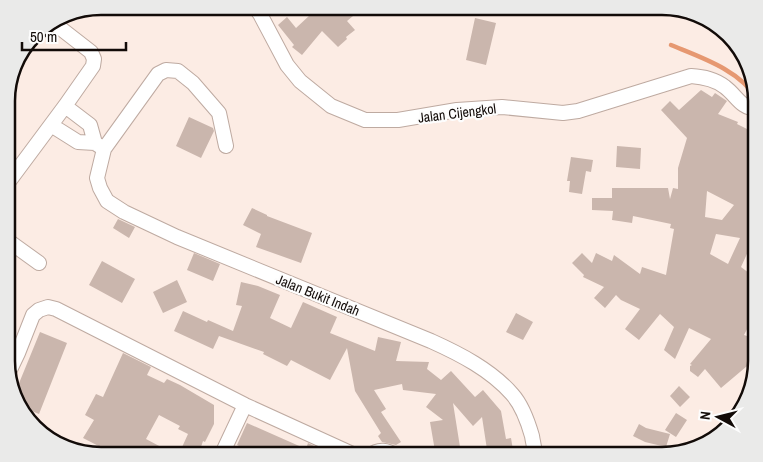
<svg xmlns="http://www.w3.org/2000/svg" width="763" height="462" font-family="'Archivo Narrow',sans-serif">
  <style>
    .lines { fill: none; stroke-linecap: round; stroke-linejoin: round }
    .stream { stroke: #e69871; stroke-width: 4.5 }
    .building { fill: #cab6ad; fill-rule: evenodd }
    .minor-casing { stroke: #beaaa1; stroke-width: 16 }
    .minor { stroke: #fff; stroke-width: 14 }
    .labels { text-anchor: middle; dominant-baseline: central; stroke-width: 4.5; stroke-linejoin: round; paint-order: stroke }
    .street-label { font-size: 14px; fill: #120b08; stroke: #fdfdfd }
    .rim { fill: none; stroke: #120b08; stroke-width: 2.5 }
  </style>
  <rect width="100%" height="100%" fill="#fcece4"/>
  <g class="lines">
    <path class="stream" d="M671,45C700,57 740,70 757,99"/>
  </g>
  <path class="building" d="M322,6H365L347,21L355,30L346,37L347,39L338,47L322,31L302,55L292,47L294,45L278,25L287,17L296,28L310,15L311,16Z
    M475,18L496,23L486,65L466,60Z
    M701,90L712,97L715,93L727,101L718,114L738,122L737,124L757,134V251L751,245L741,267L757,279V310L744,335L756,339L749,359L753,361L721,388L705,369L698,377L690,371V366L692,365L690,364L711,339L689,328L675,359L664,350L674,327L660,314L639,340L625,329L640,309L621,300L616,295L605,308L594,298L604,287L583,277L584,275L572,263L582,253L592,263L596,253L612,261L614,255L640,274L642,267L666,275L674,229L670,228L671,224L633,216L632,223L612,220L613,211L592,210V198H612V188H668L670,199L673,188L678,189V168L687,138L661,110L670,101L679,110ZM707,191L734,205L722,220L705,217ZM716,234L740,238L728,264L710,254Z
    M189,117L213,128L214,131L201,158L176,146Z
    M617,146L641,148L640,169L616,167Z
    M571,157L593,160L591,172L586,171L582,194L569,192L570,181H567Z
    M252,208L267,215V216L312,233L301,263L256,247L261,234L243,225Z
    M118,219L135,227L129,238L113,228Z
    M194,253L220,264L213,281L187,270Z
    M102,261L135,279L122,303L89,285Z
    M177,280L187,302L163,313L153,292Z
    M241,282L258,286L280,295L270,318L291,328L303,302L337,317L330,333L375,351L378,337L401,342L396,361L429,362L427,369L441,380L451,371L475,397L483,390L501,411L506,439L511,438L514,456H488L482,417L473,426L453,403L460,447L435,451L430,422L443,420L426,407L436,394L403,390L402,384L374,390L386,409L381,412L401,442L396,445L382,442L378,436L381,433L355,391L347,348L330,380L291,360L287,366L263,354L264,352L219,336L213,349L174,331L183,311L207,322L208,320L233,331L242,306L236,305Z
    M516,313L533,322L523,340L506,332Z
    M40,332L67,343L39,414L19,406L15,393Z
    M123,353L151,367L147,375L164,383L167,379L180,385L214,405V424L205,442L203,441L198,456H178L188,434L178,429L180,426L159,415L146,439L178,456H118L83,438L94,420L85,415L96,394L103,397Z
    M679,386L690,397L680,407L670,396Z
    M676,413L687,420L676,437L665,430Z
    M247,423L306,449L308,443L335,456H238L241,447L237,445Z
    M639,424L646,428L670,434L666,447L645,442L633,436Z"/>
  <g class="lines">
    <defs>
      <path id="minor" d="M254,6L260,14L287,65L300,81L331,106L365,120H398L457,110L502,107L563,113L578,111L691,76C704,77 715,79 725,87C737,96 740,108 757,109
        M65,106L90,125L95,143
        M51,125L78,142L95,143L104,149
        M226,146L219,113L193,83L178,71L166,70L158,74L104,149L97,178L100,188L107,201L124,212L177,237L431,341C460,354 491,370 512,394C522,405 528,422 532,436C533,443 535,449 535,456
        M7,184L65,106L93,66L94,59L91,52L55,24
        M7,240L39,263
        M8,374L18,353L33,315L39,310L48,307L56,309L245,405L357,456
        M221,456L245,405
        M369,456C379,448 387,450 397,456"/>
    </defs>
    <use href="#minor" class="minor-casing"/>
    <use href="#minor" class="minor"/>
  </g>
  <g class="labels">
    <g class="street-label">
      <text transform="translate(457 113) rotate(-7)">Jalan Cijengkol</text>
      <text transform="translate(318 295) rotate(22)">Jalan Bukit Indah</text>
    </g>
  </g>
  <path d="M0 0H763V462H0ZM101 15H662A86 86 0 0 1 748 101V361A86 86 0 0 1 662 447H101A86 86 0 0 1 15 361V101A86 86 0 0 1 101 15Z" fill="#eaeae9" fill-rule="evenodd"/>
  <path class="rim" d="M101 15H662A86 86 0 0 1 748 101V361A86 86 0 0 1 662 447H101A86 86 0 0 1 15 361V101A86 86 0 0 1 101 15Z"/>
  <g transform="translate(718 417) rotate(277)" stroke="#fdfdfd" stroke-width="4" paint-order="stroke">
  <path d="M0-4L9 19L0 12L-9 19Z" fill="#120b08"/>
  <text y="-8" font-size="14" font-weight="bold" text-anchor="middle" fill="#120b08">N</text>
  </g>
  <path d="M22 42v8h104v-8" fill="none" stroke="#120b08" stroke-width="2.5"/>
  <text x="30" y="42" font-size="15" fill="#120b08" stroke="#fdfdfd" stroke-width="4" paint-order="stroke">50 m</text>
</svg>
